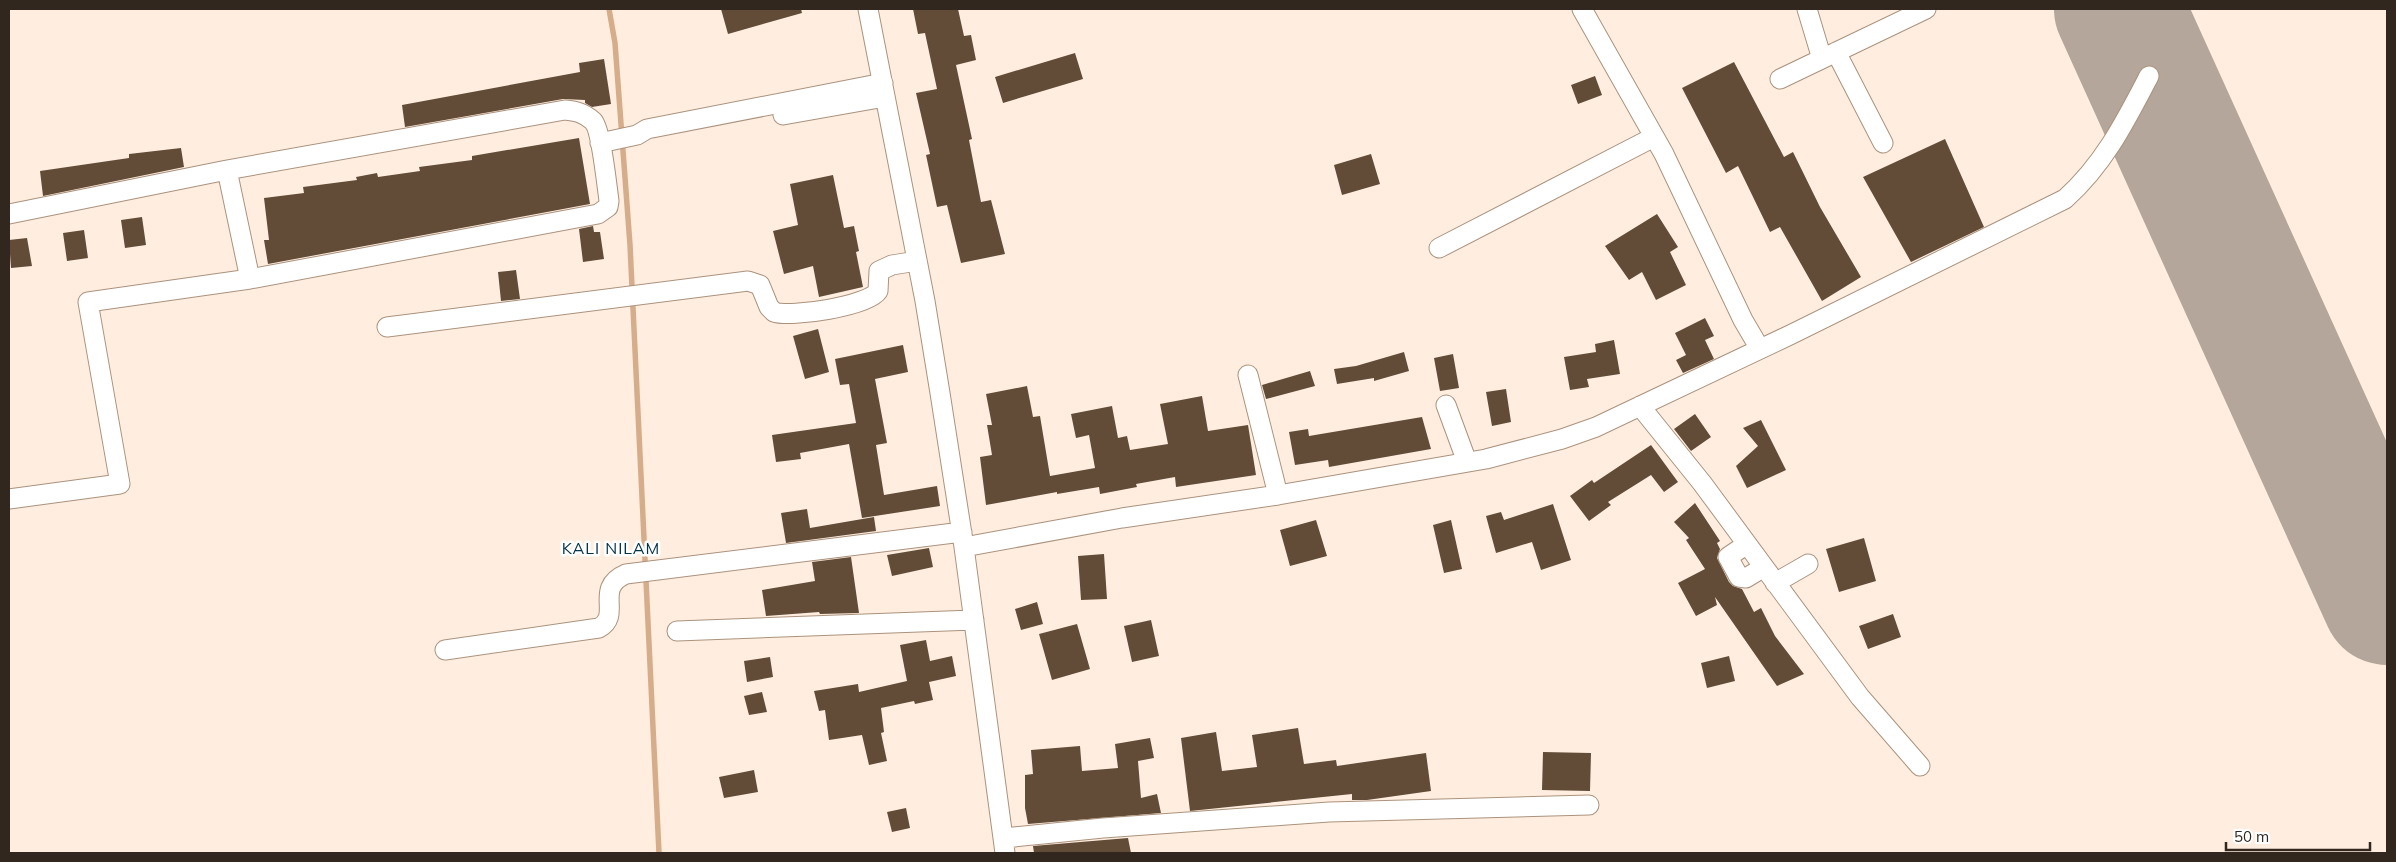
<svg xmlns="http://www.w3.org/2000/svg" width="2396" height="862" font-family="Mulish,sans-serif">
  <style>
    .lines { fill: none; stroke-linecap: round; stroke-linejoin: round }
    .stream { stroke: #d6ad8a; stroke-width: 5.5 }
    .runway { stroke: #b4a69a; stroke-width: 130 }
    .building { fill: #624c38 }
    .minor-casing { stroke: #ab927d; stroke-width: 21 }
    .minor { stroke: #fff; stroke-width: 19 }
    .labels { text-anchor: middle; dominant-baseline: central; stroke-width: 5; stroke-linejoin: round; paint-order: stroke }
    .quarter-label { font-size: 16px; letter-spacing: 1px; fill: #023246; stroke: #fff }
  </style>
  <rect width="100%" height="100%" fill="#ffeee0"/>
  <g class="lines">
    <path class="stream" d="M609,9L615,43L630,245L659,853"/>
    <path class="runway" d="M2119,9L2387,600"/>
  </g>
  <path class="building" d="M721,9H801L802,13L728,34Z
    M913,9H958L964,36L971,35L976,60L956,65L972,139L969,140L981,202L991,200L1005,254L961,263L947,205L937,207L926,155L930,154L916,93L937,89L925,33L918,34Z
    M1075,53L1083,79L1003,103L995,77Z
    M604,59L611,104L592,107L585,103V100L563,99L405,127L402,105L580,72L579,63Z
    M1734,62L1784,157L1793,152L1820,207L1861,277L1822,301L1780,227L1770,232L1738,166L1726,173L1682,88Z
    M1595,76L1602,95L1578,104L1571,85Z
    M579,138L590,204L268,264L264,240H269L264,198L304,193L303,187L357,180L356,177L377,173L378,177L420,171L419,167L472,160V156Z
    M1945,139L1984,227L1911,262L1863,177Z
    M181,148L184,167L43,196L40,171L129,158V154Z
    M1371,154L1380,184L1342,195L1334,165Z
    M833,175L844,228L854,226L859,251L856,252L863,287L819,297L813,266L784,274L773,231L798,225L790,184Z
    M1657,214L1678,247L1670,252L1686,285L1656,300L1642,272L1629,280L1605,246Z
    M142,217L146,245L125,248L121,220Z
    M593,226L594,232H600L604,259L583,262L579,229Z
    M84,230L88,258L67,261L63,233Z
    M27,238L32,266L11,268L9,240Z
    M516,270L520,299L501,301L498,272Z
    M1705,318L1714,336L1705,340L1714,359L1683,373L1676,360L1686,355L1675,333Z
    M818,329L829,372L805,379L793,336Z
    M1614,340L1620,374L1587,379L1589,387L1570,390L1564,357L1596,352L1595,344Z
    M903,345L908,372L875,379L887,443L876,445L884,495L937,486L940,506L862,518L849,444L800,453L801,459L776,462L772,435L856,423L849,384L840,385L835,359Z
    M1404,352L1409,371L1374,381V378L1337,384L1334,369L1356,366Z
    M1453,354L1459,388L1440,391L1434,358Z
    M1310,371L1315,386L1266,399L1262,385Z
    M1027,386L1033,417L1040,416L1050,476L1095,468L1089,435L1076,438L1071,414L1112,406L1118,438L1127,436L1130,450L1168,444L1160,404L1202,396L1208,431L1248,425L1256,475L1176,487L1175,477L1136,484L1137,487L1100,494L1099,487L1057,494V492L986,505L980,457L992,455L987,425H992L986,394Z
    M1506,389L1511,422L1492,426L1486,392Z
    M1695,414L1711,437L1691,451L1674,429Z
    M1422,417L1431,449L1329,467L1328,460L1295,465L1289,432L1308,429L1309,436Z
    M1761,420L1786,470L1747,488L1736,466L1758,446L1743,428Z
    M1651,445L1678,482L1664,492L1651,475L1608,502L1611,505L1589,521L1570,496L1592,480L1594,483Z
    M1695,503L1720,541L1717,543L1720,549L1717,558L1729,582L1733,586L1742,589L1754,612L1761,608L1775,636L1804,674L1777,686L1715,597L1717,605L1696,616L1678,583L1705,569L1686,540L1689,538L1674,522Z
    M1553,504L1571,560L1541,570L1532,542L1496,553L1486,516L1501,512L1504,520Z
    M807,509L810,528L874,517L876,531L786,543L781,513Z
    M1316,520L1327,556L1290,566L1280,530Z
    M1451,520L1462,569L1444,573L1433,525Z
    M1864,538L1876,581L1839,592L1826,549Z
    M929,548L933,567L892,576L887,555Z
    M1104,554L1107,599L1081,600L1078,556Z
    M851,557L859,613L820,614L819,612L766,616L762,590L815,581L812,562Z
    M1037,602L1043,624L1021,630L1015,609Z
    M1893,614L1901,637L1868,649L1859,626Z
    M1151,620L1159,656L1132,662L1124,626Z
    M1077,624L1090,669L1052,680L1039,634Z
    M926,640L930,661L952,656L956,676L929,682L933,700L915,704L914,701L881,708L884,732L881,733L887,761L869,765L862,735L829,740L825,710L819,711L814,691L858,684L859,692L907,681L900,645Z
    M1729,656L1735,681L1707,688L1701,663Z
    M770,657L773,677L747,682L744,661Z
    M762,692L767,712L749,715L744,696Z
    M1298,728L1304,764L1336,760L1337,766L1426,753L1431,791L1367,800H1352V794L1190,811L1181,738L1216,732L1222,771L1257,767L1252,735Z
    M1150,738L1154,758L1138,761L1141,798L1157,794L1161,813L1028,824L1025,808V775L1033,774L1031,750L1080,746L1082,771L1118,768L1115,744Z
    M1543,752L1591,753L1590,791L1542,790Z
    M754,770L758,792L724,798L719,777Z
    M906,808L910,828L892,832L887,812Z
    M1128,838L1131,853H1034L1033,846Z"/>
  <g class="lines">
    <defs>
      <path id="minor" d="M868,9L925,301L940,393L964,547L1005,853
        M1582,9L1664,154L1743,320L1760,349
        M1807,9L1822,59
        M1836,52L1883,143
        M1780,79L1926,9
        M783,115L885,97
        M600,143L637,135L647,129L883,83
        M227,170L250,279
        M9,214L227,170L565,110C576,111 584,113 593,121C601,129 607,186 609,201L608,207L598,214L250,279L88,302L120,484L9,499
        M1439,248L1654,137
        M387,327L748,281L760,285L769,307L774,312C791,318 868,306 878,291L879,271L892,265L917,261
        M1248,375L1278,495
        M1446,405L1467,462
        M1640,406L1702,483L1860,697L1920,766
        M1747,544L1728,557L1739,577L1746,578L1764,567
        M964,547L1122,518L1278,495L1486,459L1562,439L1596,427L1792,334L2065,199C2104,164 2125,122 2149,76
        M1775,583L1808,564
        M677,631L974,620
        M445,650L599,628C623,615 593,588 626,574L962,532
        M1004,838L1103,828L1329,812L1589,805"/>
    </defs>
    <use href="#minor" class="minor-casing"/>
    <use href="#minor" class="minor"/>
  </g>
  <g class="labels">
    <g class="quarter-label">
      <text x="611" y="548">KALI NILAM</text>
    </g>
  </g>
  <rect width="2396" height="862" fill="none" stroke="#31271f" stroke-width="20"/>
  <path d="M2226 842v8h144v-8" fill="none" stroke="#31271f" stroke-width="2.5"/>
  <text x="2234" y="842" font-size="15" fill="#31271f" stroke="#ffffff" stroke-width="4" paint-order="stroke">50 m</text>
</svg>
